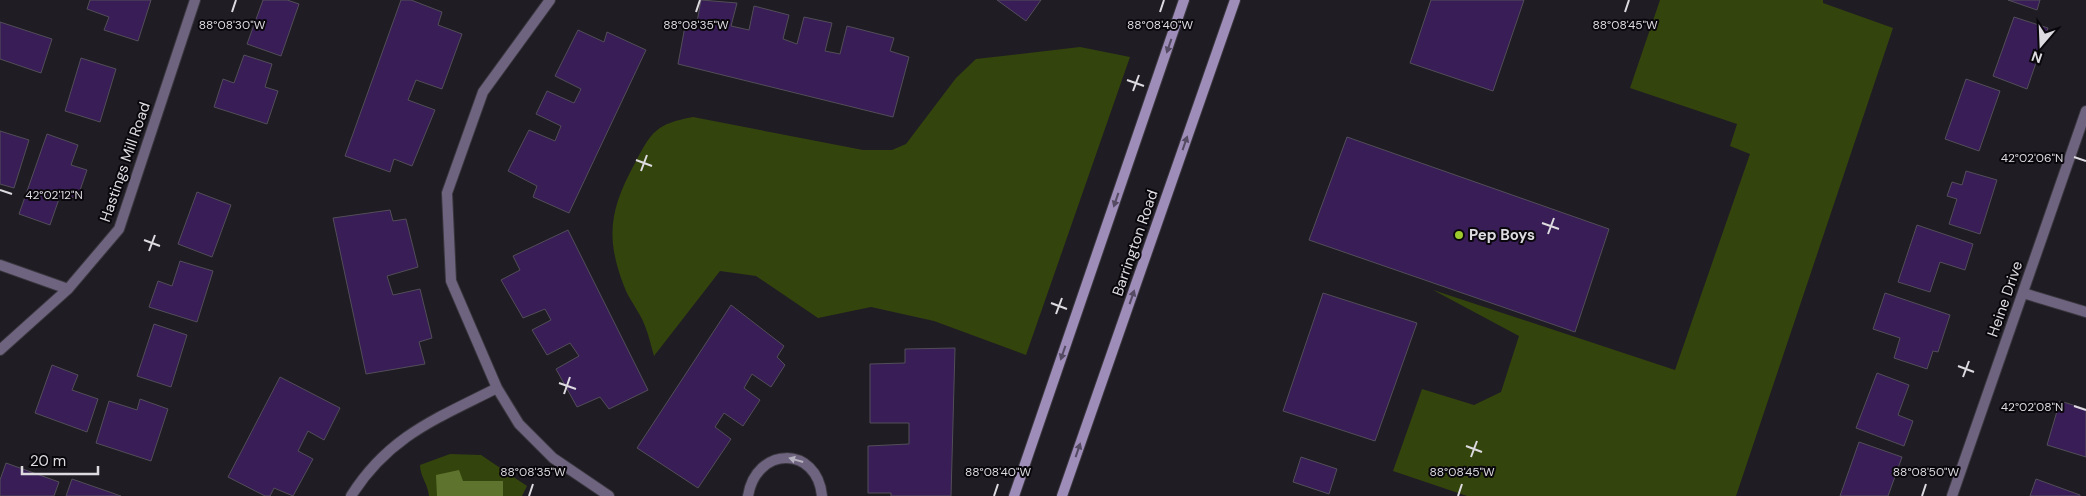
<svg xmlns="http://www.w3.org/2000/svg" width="2086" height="496" font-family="'DM Sans',sans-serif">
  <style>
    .green { fill: #34440d }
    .water { fill: #5e742e }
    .building { fill: #381d56; stroke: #524e58 }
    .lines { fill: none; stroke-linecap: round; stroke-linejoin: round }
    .street-casing { stroke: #3a373e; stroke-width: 12 }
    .secondary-casing { stroke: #3a373e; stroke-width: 12 }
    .street { stroke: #6f6480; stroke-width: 10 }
    .secondary { stroke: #9e8cb9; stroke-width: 10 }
    .oneway { fill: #544a62 }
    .oneway2 { fill: #b6b1be }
    .ticks { fill: none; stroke: #dddbe0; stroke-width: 2 }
    .poi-dot { fill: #9eca2e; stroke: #09070b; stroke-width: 2 }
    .labels { text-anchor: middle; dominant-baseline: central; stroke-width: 4; stroke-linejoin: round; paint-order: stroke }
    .street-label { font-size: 15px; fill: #dddbe0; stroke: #09070b }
    .poi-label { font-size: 15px; font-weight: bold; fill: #dddbe0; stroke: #09070b; text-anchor: start }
    .ticks-label { font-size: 12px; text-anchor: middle; fill: #dddbe0; stroke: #09070b; stroke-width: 4; stroke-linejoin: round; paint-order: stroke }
  </style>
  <rect width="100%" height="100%" fill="#1f1c24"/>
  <path class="green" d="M1660,0H1823V3L1893,28L1736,496H1467L1393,471L1422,389L1474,405L1501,392L1519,336L1433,290L1675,370L1750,154L1730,146L1737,124L1630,88Z
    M1080,47L1130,57L1026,355L934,321L871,307L818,318L756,276L720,271L654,356C651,346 649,336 645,326C640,312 629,300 624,286C605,237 610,209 635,163C652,131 656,124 693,117L863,150H892L906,144L956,78L976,59Z
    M450,454L481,455L527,486L522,496H429C428,484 420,476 420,465Z"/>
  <path class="water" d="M459,470L463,481H503V496H437L436,475Z"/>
  <path class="building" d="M90,0H151L138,41L104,30L109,17L87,9Z
    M263,0H287L299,4L281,56L247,44Z
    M401,0H411L442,12L438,25L462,34L442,89L416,80L408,100L435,110L412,166L394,159L390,172L345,156Z
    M701,0L737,3L731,26L749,30L754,6L789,15L783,39L797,44L804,17L832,23L825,51L840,54L847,26L894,38L890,51L909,57L893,117L678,64L686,21L697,22Z
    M997,0H1041L1026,21Z
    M1431,0H1524L1493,91L1410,63Z
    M2008,0H2040L2037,10Z
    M2014,17L2048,28L2027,89L1993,76Z
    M0,22L52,39L41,73L0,59Z
    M578,30L604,42L607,32L646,50L569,213L533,197L537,186L508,171L529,130L555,141L561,126L536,114L547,91L574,103L581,89L555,76Z
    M244,55L272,64L265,87L278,91L267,124L214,107L223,79L234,83Z
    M81,58L116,69L100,122L65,111Z
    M1966,79L2000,91L1979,151L1945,139Z
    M0,131L29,140L14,188L0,184Z
    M47,134L78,145L71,165L87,170L77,199L61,193L50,225L19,214Z
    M1347,137L1609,229L1575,332L1309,240Z
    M1966,171L1997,180L1980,234L1949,224L1957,199L1947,196L1952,182L1962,185Z
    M197,192L231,205L212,257L178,244Z
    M390,210L393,221L406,219L418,267L387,276L393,295L420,289L432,338L419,342L425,364L366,374L333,218Z
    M1917,225L1973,244L1965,270L1940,262L1930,292L1898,282Z
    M568,230L648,390L609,409L600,397L577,407L556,369L579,356L570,343L547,355L532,330L551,320L545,309L523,318L501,280L520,270L513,256Z
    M180,261L213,271L197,322L149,307L158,281L172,286Z
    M1323,293L1417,323L1375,441L1283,411Z
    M1885,293L1950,315L1938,352L1933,351L1927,369L1894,358L1900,338L1873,329Z
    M731,305L784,346L777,357L785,365L771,387L752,374L744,388L760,400L743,426L724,413L715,427L731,439L698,488L637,448Z
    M154,324L187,335L171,387L137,376Z
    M955,348L951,496H891V493H868V446L909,444V423H870V364L905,363V349Z
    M52,365L78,375L72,390L98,399L87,432L35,413Z
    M1877,373L1909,385L1898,415L1913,421L1904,446L1856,428Z
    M280,377L340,408L324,440L308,431L298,451L313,459L293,496L274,488L270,496H265L228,477Z
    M140,399L168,409L151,461L96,443L109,401L137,410Z
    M2060,401L2086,409V457L2047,445Z
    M1859,442L1902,457L1888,496H1840Z
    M1301,457L1337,469L1329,494L1293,482Z
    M6,463L59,482L54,496H0V480Z
    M72,479L121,496H66Z
    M2036,479L2080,495V496H2030Z"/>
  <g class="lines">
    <defs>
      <path id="street" d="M550,0L483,92L447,193L451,281L497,388L519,424L553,458L609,496
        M0,265L68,289
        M2023,293L2086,312
        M0,350L68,289L119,229L195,0
        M351,496C389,436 436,419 497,388
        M748,496C756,446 817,445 822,496
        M1952,496L2086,111"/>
      <path id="secondary" d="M1014,496L1184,0
        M1062,496L1235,0"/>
    </defs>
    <use href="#street" class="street-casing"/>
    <use href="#secondary" class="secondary-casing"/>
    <use href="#street" class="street"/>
    <use href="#secondary" class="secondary"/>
  </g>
  <defs><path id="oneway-solid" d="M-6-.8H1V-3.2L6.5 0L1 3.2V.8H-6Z" transform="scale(1.25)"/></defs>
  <g class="oneway">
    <use href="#oneway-solid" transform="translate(1169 46) rotate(109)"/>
    <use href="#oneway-solid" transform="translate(1185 143) rotate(-71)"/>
    <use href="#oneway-solid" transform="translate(1116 200) rotate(109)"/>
    <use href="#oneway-solid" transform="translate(1132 297) rotate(-71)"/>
    <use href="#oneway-solid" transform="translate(1063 353) rotate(109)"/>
    <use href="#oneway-solid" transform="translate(1078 450) rotate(-71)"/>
  </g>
  <use class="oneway2" href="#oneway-solid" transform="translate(796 460) rotate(-164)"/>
  <path class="ticks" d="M232,12L236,0M696,12L700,0M1160,12L1164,0M1625,12L1629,0M1127,80L1144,86M1133,91L1139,75M2074,157L2086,161M636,160L652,166M641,171L647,155M0,190L12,194M1542,223L1559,229M1548,234L1554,218M144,240L160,246M149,251L155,235M1051,303L1067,309M1056,314L1062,298M1958,366L1974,372M1963,377L1969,361M559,383L576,389M564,394L570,377M2074,406L2086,410M1466,446L1482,452M1471,457L1477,441M529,496L533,484M994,496L998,484M1458,496L1462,484M1922,496L1926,484"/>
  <circle class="poi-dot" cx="1459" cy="235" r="5"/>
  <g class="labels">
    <g class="street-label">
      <text transform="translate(125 162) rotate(-71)">Hastings Mill Road</text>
      <text transform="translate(1135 243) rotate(-71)">Barrington Road</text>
      <text transform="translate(2005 299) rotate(-71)">Heine Drive</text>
    </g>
    <g class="poi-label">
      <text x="1469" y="235">Pep Boys</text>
    </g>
  </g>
  <g class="ticks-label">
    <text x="232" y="29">88°08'30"W</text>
    <text x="696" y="29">88°08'35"W</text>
    <text x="1160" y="29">88°08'40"W</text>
    <text x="1625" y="29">88°08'45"W</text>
    <text x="2032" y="162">42°02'06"N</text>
    <text x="54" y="199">42°02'12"N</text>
    <text x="2032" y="411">42°02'08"N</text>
    <text x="533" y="476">88°08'35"W</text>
    <text x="998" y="476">88°08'40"W</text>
    <text x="1462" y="476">88°08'45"W</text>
    <text x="1926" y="476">88°08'50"W</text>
  </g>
  <g transform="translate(2041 45) rotate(199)" stroke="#09070b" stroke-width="4" paint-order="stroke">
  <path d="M0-4L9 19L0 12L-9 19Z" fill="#dddbe0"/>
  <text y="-8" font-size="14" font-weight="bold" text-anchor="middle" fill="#dddbe0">N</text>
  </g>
  <path d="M22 466v8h76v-8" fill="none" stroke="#dddbe0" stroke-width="2.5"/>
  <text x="30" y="466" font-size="15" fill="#dddbe0" stroke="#09070b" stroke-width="4" paint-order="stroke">20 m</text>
</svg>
